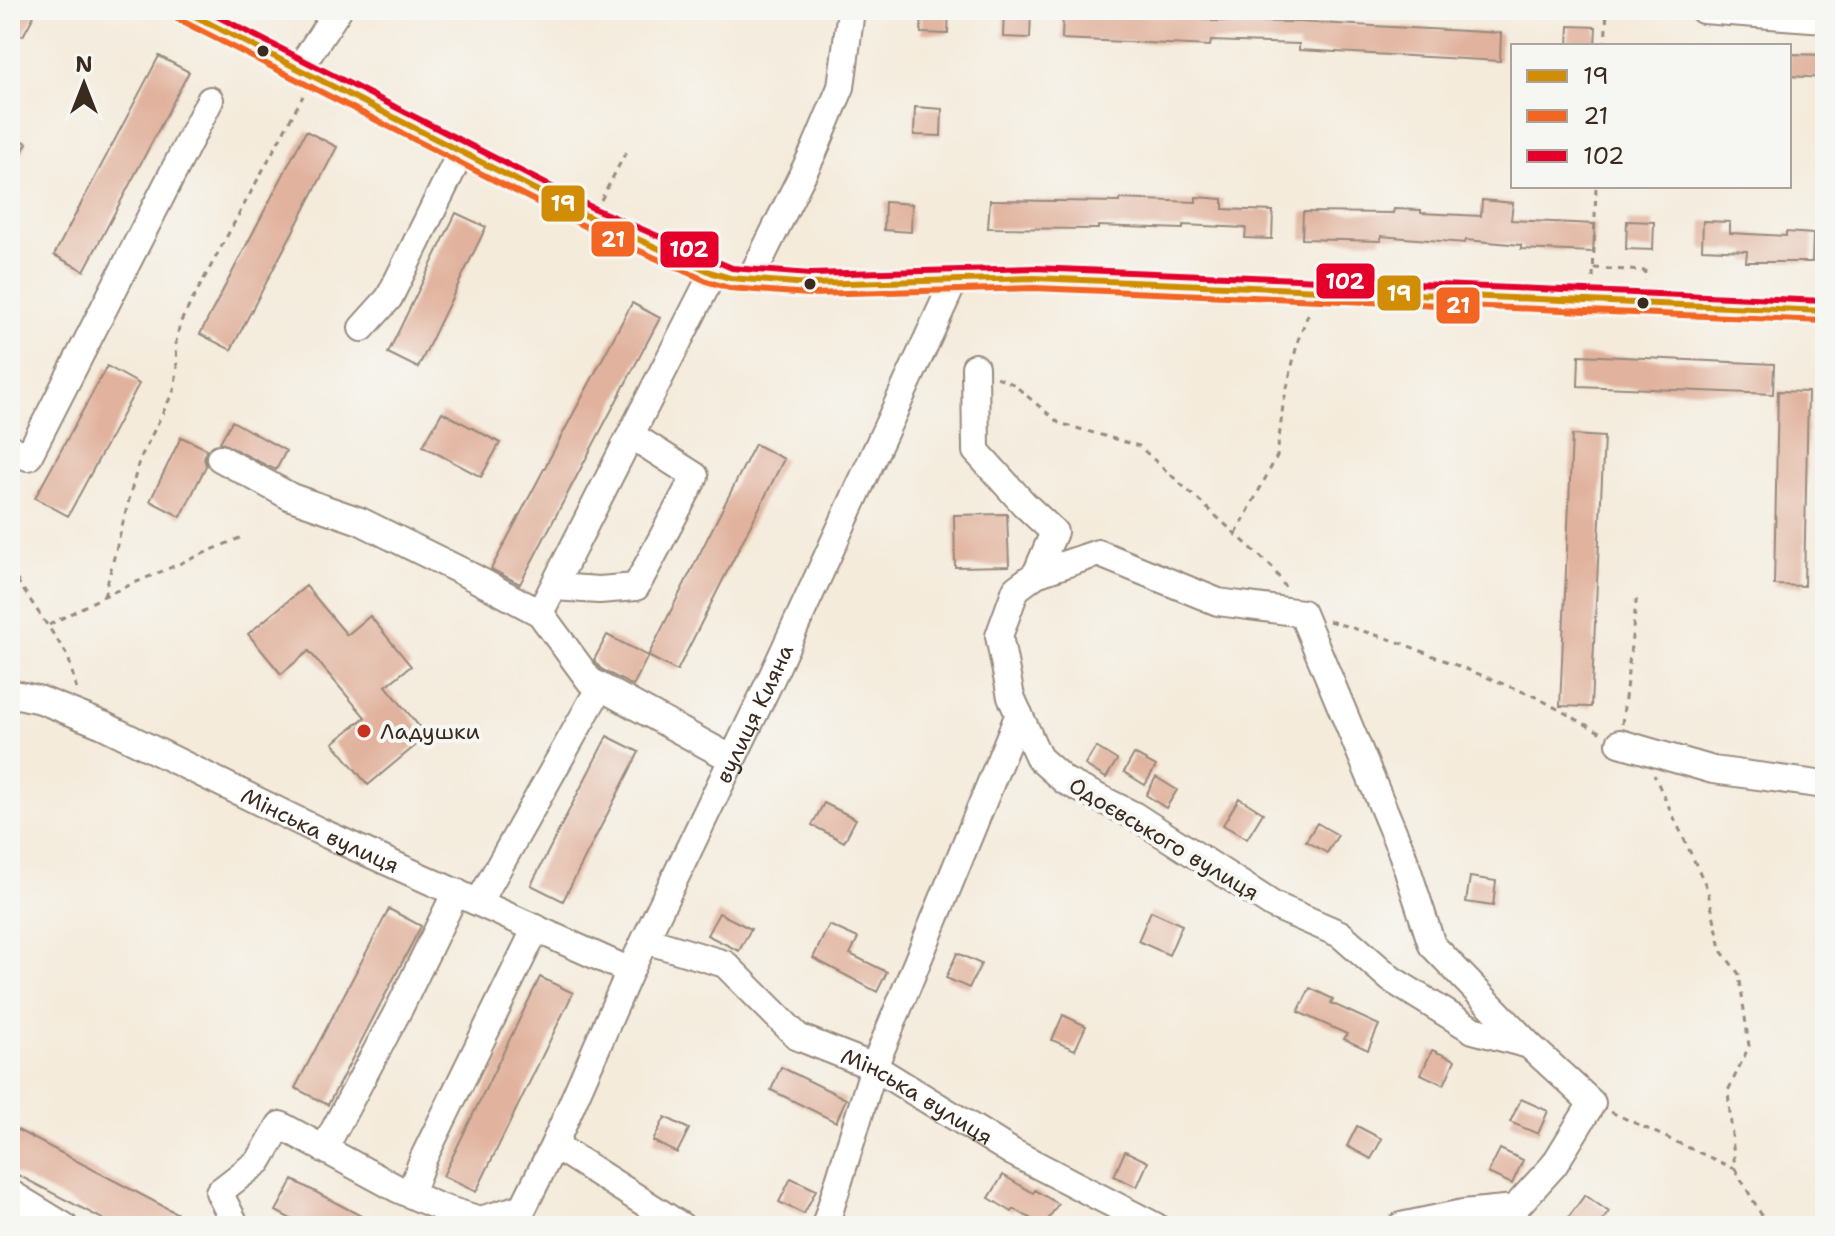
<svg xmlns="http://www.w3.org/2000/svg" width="1835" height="1236" font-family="'Shantell Sans',sans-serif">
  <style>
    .building { fill: #e1b29d }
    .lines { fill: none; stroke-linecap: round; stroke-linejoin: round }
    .minor-casing { stroke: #988a7c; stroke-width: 30 }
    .path { stroke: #988a7c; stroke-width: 3; stroke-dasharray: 6 6; stroke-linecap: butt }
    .minor { stroke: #fff; stroke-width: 26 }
    .bus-1-casing { stroke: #f6f6f2; stroke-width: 12 }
    .bus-2-casing { stroke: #f6f6f2; stroke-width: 12 }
    .bus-3-casing { stroke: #f6f6f2; stroke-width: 12 }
    .bus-1 { stroke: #d18d06; stroke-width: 6 }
    .bus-2 { stroke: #f26522; stroke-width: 6 }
    .bus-3 { stroke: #e4002b; stroke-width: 6 }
    .bus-dot { fill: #3b2a1e; stroke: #f6f6f2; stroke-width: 3 }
    .poi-dot { fill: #c8321e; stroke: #f6f6f2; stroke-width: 3 }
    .labels { text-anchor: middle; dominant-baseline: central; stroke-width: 8; stroke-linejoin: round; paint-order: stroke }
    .street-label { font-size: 22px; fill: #3b2a1e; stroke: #f6f6f2 }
    .poi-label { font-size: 22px; fill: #3b2a1e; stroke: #f6f6f2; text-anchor: start }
    .line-badge { stroke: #f6f6f2; stroke-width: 3 }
    .badge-label { font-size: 22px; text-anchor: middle; font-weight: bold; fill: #fff }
  </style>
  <rect width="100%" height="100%" fill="#f6f6f2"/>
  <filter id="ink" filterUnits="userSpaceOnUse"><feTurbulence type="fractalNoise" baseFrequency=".0125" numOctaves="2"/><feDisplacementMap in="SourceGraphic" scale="16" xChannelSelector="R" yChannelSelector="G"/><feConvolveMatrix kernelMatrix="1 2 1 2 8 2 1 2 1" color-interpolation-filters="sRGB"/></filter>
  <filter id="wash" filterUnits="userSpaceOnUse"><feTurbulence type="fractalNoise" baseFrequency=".006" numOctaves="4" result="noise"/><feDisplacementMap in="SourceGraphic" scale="32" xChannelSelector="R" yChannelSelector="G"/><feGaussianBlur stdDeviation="1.8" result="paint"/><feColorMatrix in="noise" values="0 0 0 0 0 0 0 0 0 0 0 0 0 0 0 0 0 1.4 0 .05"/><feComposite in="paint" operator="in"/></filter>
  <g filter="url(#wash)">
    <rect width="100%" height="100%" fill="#f4ebdb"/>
    <g id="blocks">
      <path class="building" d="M10,10H37L23,36L10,30Z
        M922,10H949L948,34L921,33Z
        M1004,10H1031L1030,38L1003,37Z
        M1063,11L1212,19V21L1300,22L1501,33L1500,61L1299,50V44L1211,41L1210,46L1062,39Z
        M1569,26L1596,27L1595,46H1568Z
        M1789,54L1825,55V78L1789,76Z
        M159,56L189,72L84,271L54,255Z
        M915,107L942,109L941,136L914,135Z
        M306,131L337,147L231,350L200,334Z
        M10,134L27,143L10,175Z
        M1196,197L1223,199V209L1273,211L1272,239L1245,238L1246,228L1183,225V229L1098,226V229L988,228L990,200L1120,202V199L1196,202Z
        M1482,200L1513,203L1511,220L1595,224L1593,252L1521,249V245L1466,240L1465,243L1381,236V241L1302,239L1303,212L1393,213L1394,209L1421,210V213L1481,216Z
        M885,202L912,204L911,232L884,230Z
        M456,213L486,227L418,368L388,353Z
        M1627,221L1654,222L1653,250L1626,249Z
        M1703,221L1730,222V233L1786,236V232L1813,234L1812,262H1746L1747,251L1702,249Z
        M632,303L660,318L520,584L491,569Z
        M1579,355L1774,364L1773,394L1578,386Z
        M107,366L139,384L68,516L35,498Z
        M1778,391L1808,392L1804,586L1774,585Z
        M442,412L500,443L481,477L423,446Z
        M232,421L286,451L276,470L220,442Z
        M1572,435L1604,437L1591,707L1560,706Z
        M181,437L207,449L204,458L206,466L181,517L150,501Z
        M755,444L784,459L677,671L648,656Z
        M1007,514L1009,566L955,567L954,515Z
        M306,586L347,635L370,616L411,666L386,686L427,736L368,785L333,743L365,717L309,651L281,674L248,634Z
        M607,635L648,656L633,686L601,669L594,660Z
        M607,736L639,752L563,901L531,885Z
        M1096,747L1117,760L1106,778L1085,765Z
        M1134,754L1156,766L1145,785L1124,772Z
        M1156,777L1177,790L1166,808L1146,795Z
        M1239,798L1263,813L1247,839L1223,825Z
        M824,803L856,819L844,842L812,825Z
        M1317,823L1338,835L1327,853L1306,841Z
        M1470,877L1496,881L1493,906L1466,902Z
        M389,909L421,926L328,1105L295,1088Z
        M1151,911L1182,925L1169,955L1138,941Z
        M719,913L751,929L739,951L707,935Z
        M829,925L858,938L850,954L887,972L877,992L813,958Z
        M957,953L981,964L969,988L946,978Z
        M540,977L573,993L476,1192L443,1176Z
        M1310,988L1333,999L1331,1003L1379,1025L1368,1050L1344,1039L1347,1034L1298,1012Z
        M1063,1015L1086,1026L1075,1050L1052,1040Z
        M1432,1050L1455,1060L1444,1085L1421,1074Z
        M781,1067L846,1099L836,1122L771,1090Z
        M1521,1099L1548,1111L1538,1134L1510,1122Z
        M665,1117L689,1129L677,1153L653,1141Z
        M10,1126L180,1215L175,1226H116L10,1171Z
        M1357,1126L1382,1139L1371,1159L1347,1146Z
        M1500,1149L1523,1160L1512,1184L1488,1173Z
        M1125,1151L1148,1162L1137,1187L1114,1176Z
        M1003,1175L1033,1193L1035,1190L1058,1204L1044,1226L1014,1209L1012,1212L989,1198Z
        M791,1178L816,1190L804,1214L779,1202Z
        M293,1180L380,1226H304L276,1211Z
        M1585,1195L1609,1212L1598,1226H1562Z"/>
    </g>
  </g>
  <g filter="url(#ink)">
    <use href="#blocks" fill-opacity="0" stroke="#988a7c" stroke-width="2"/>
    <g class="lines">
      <defs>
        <g id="minor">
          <path d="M183,10L591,218L713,273L730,278L810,284L1034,278L1825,311"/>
          <path d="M1703,10L1825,19"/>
          <path d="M299,69L338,10"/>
          <path d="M750,280L814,151L841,87L851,10"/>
          <path d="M362,328L389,298L461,152"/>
          <path d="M975,367L976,451L1024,504L1054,532L1036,574"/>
          <path d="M10,448L28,457L210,100"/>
          <path d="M220,458L291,497L360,521L463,572L540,613L590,681L732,759"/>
          <path d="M554,587L599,590L636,587L695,476L631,435"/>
          <path d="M540,613L713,273"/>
          <path id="s1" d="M10,693L41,700L103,725L319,831L630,971"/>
          <path d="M1620,743L1713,770L1825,785"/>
          <path d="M479,902L600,687"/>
          <path id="s2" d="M645,940L725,964L798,1037L874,1067L1012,1152L1155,1226"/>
          <path d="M554,1145L681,1226"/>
          <path d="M324,1149L400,1007L456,892"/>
          <path d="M10,1193L64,1226"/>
          <path d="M410,1194L423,1159L536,928"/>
          <path d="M236,1226L219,1192L259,1161L280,1125L398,1189L439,1207L480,1220L523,1207"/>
          <path id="s3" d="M514,1226L554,1145L630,971L771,679L954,281"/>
          <path d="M825,1226L874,1067L1019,714"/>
          <path d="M1401,1226L1463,1213L1515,1208L1554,1165L1592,1103L1529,1045L1473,1030L1391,979L1340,934L1273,905L1135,816L1065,781L1039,758L1011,697L999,636L1016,589L1036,574L1098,553L1218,602L1302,613L1402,853L1432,945L1529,1045"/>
        </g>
      </defs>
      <use href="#minor" class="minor-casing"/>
      <path class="path" d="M1605,46L1607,10
        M601,200L627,150
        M1594,268L1645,271L1644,280
        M1593,278L1596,186
        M997,377L1013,384L1059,423L1139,446L1273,568L1285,587
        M1236,534L1277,456L1283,405L1298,340L1309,312
        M10,570L68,656L77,691
        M104,596L139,461L174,390L177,370L176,342L180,323L303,96
        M1329,621L1396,641L1536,697L1603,734
        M49,625L104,596L242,537
        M1622,724L1637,594
        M1611,1112L1735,1169L1728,1091L1749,1046L1739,974L1722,952L1707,888L1654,775
        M1735,1169L1768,1226"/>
      <use href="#minor" class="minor"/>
      <defs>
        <path id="bus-1" d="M183,10L591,218L713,273L730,278L810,284L1034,278L1825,311"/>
        <path id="bus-2" d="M178,19L586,227L709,282L729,288L809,294L1034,288L1825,321"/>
        <path id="bus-3" d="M205,10L595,209L732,268L810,274L1034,268L1825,301"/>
      </defs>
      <use href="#bus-1" class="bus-1-casing"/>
      <use href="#bus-2" class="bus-2-casing"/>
      <use href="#bus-3" class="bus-3-casing"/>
      <use href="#bus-1" class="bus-1"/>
      <use href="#bus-2" class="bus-2"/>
      <use href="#bus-3" class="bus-3"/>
    </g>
  </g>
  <g class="bus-dot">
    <circle cx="263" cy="51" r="7"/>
    <circle cx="810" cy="284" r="7"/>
    <circle cx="1643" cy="303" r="7"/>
  </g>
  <circle class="poi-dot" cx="364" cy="731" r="8"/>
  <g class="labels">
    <g class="street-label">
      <text stroke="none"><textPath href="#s3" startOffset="566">вулиця Кияна</textPath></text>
      <text stroke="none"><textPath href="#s1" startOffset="340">Мінська вулиця</textPath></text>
      <text transform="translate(1164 839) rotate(31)">Одоєвського вулиця</text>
      <text stroke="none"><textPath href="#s2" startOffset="320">Мінська вулиця</textPath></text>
    </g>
    <g class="poi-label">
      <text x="380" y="731">Ладушки</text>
    </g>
  </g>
  <g class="line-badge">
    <rect x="540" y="184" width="46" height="39" rx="8" fill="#d18d06"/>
    <rect x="590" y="220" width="46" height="38" rx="8" fill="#f26522"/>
    <rect x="659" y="230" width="61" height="39" rx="8" fill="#e4002b"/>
    <rect x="1315" y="262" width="61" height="38" rx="8" fill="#e4002b"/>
    <rect x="1376" y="274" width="46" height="38" rx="8" fill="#d18d06"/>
    <rect x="1435" y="286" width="46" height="39" rx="8" fill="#f26522"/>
  </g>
  <g class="badge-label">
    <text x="563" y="211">19</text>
    <text x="613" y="247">21</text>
    <text x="689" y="257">102</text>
    <text x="1345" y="289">102</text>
    <text x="1399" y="301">19</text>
    <text x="1458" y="313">21</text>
  </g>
  <rect width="1835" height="1236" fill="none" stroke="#f6f6f2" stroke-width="40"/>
  <rect x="1511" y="44" width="280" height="144" fill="#f6f6f2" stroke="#aba49d" stroke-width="2"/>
  <rect x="1527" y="70" width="40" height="12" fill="#d18d06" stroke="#aba49d" stroke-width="2"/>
  <text x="1583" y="84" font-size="24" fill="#3b2a1e">19</text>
  <rect x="1527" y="110" width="40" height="12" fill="#f26522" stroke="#aba49d" stroke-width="2"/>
  <text x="1583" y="124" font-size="24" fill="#3b2a1e">21</text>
  <rect x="1527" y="150" width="40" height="12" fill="#e4002b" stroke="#aba49d" stroke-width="2"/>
  <text x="1583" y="164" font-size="24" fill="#3b2a1e">102</text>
  <g transform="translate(84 84)" stroke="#f6f6f2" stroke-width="6" paint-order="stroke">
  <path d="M0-6L14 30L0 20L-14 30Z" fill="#3b2a1e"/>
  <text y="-12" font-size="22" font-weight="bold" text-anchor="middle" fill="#3b2a1e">N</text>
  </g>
</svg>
